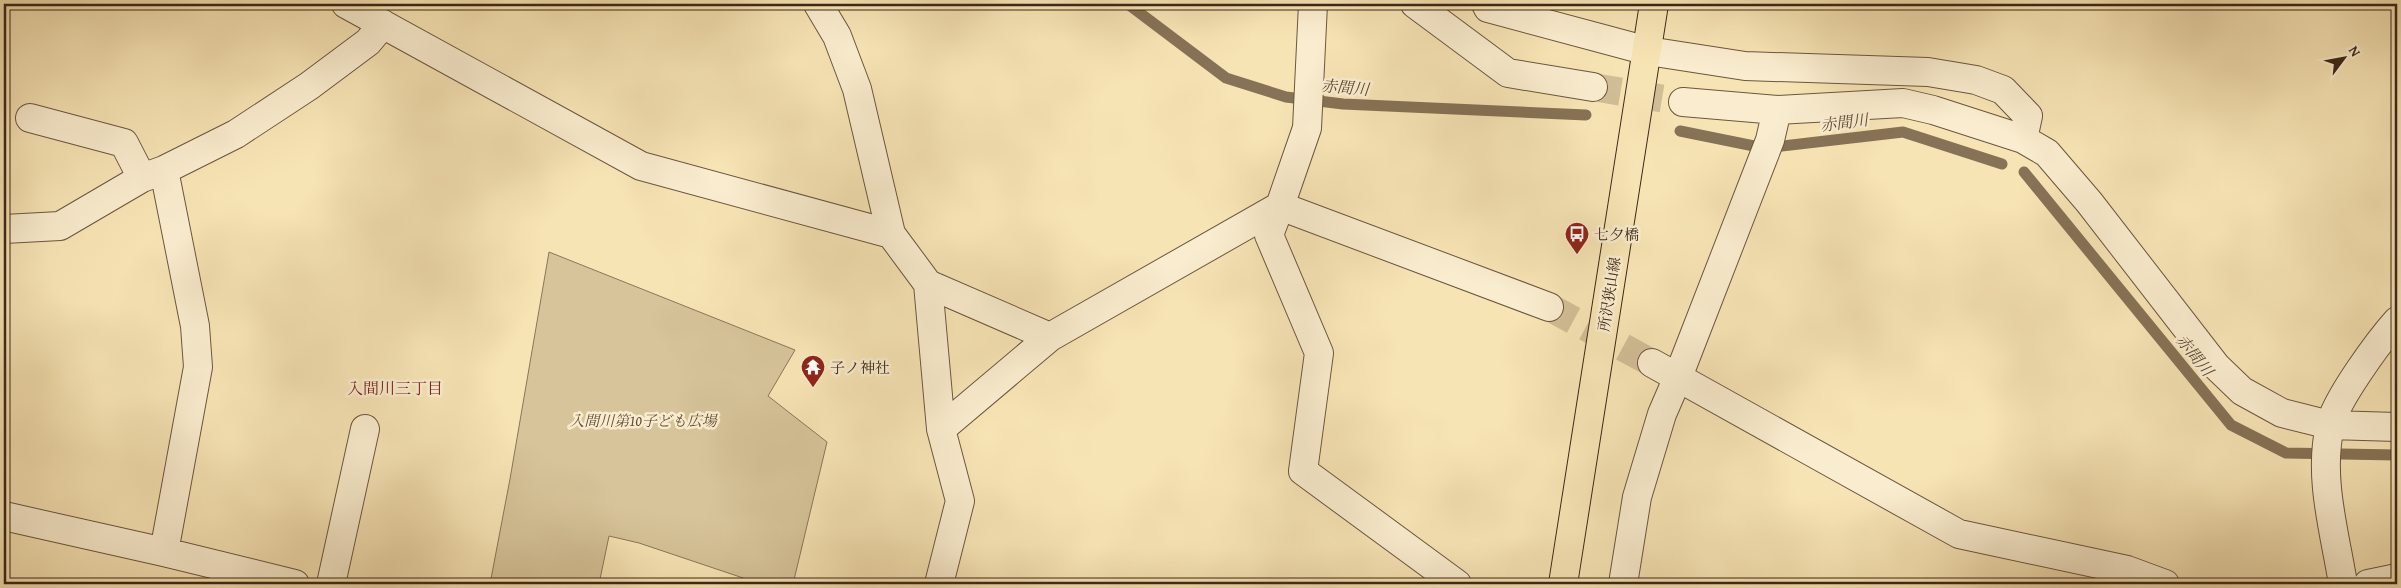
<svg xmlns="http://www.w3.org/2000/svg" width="2401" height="588" font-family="'Gentium Book Plus','Noto Serif JP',serif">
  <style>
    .green { fill: #d7c49a; stroke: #8a7659 }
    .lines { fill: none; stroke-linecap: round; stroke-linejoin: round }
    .stream { stroke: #867256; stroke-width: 11 }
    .minor-tunnel { stroke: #d2be96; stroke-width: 28; stroke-dasharray: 28 14; stroke-linecap: butt }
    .minor-casing { stroke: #6b563f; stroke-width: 30 }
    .major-casing { stroke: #3c2718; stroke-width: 30 }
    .minor { stroke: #faedcf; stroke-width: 28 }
    .major { stroke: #f7e4b5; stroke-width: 28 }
    .labels { text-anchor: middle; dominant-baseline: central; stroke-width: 5; stroke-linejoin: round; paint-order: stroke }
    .poi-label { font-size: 15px; fill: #3c2718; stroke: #faedcf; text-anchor: start }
    .street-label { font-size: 15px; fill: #3c2718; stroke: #faedcf }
    .park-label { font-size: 15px; font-style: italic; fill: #634e38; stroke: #faedcf }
    .water-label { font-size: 16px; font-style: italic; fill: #614c37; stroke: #faedcf }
    .neighbourhood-label { font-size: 16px; fill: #7a1f14; stroke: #faedcf }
  </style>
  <rect width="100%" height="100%" fill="#f7e4b5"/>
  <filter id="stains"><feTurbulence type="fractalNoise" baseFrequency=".004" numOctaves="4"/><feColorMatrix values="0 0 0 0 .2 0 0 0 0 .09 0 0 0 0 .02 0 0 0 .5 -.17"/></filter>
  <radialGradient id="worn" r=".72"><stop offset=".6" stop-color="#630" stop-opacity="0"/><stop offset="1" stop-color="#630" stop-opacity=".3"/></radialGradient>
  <path class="green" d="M549,252L795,350L768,396L827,442L793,584H761L639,543L609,536L599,584H490L510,479Z"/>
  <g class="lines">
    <path class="stream" d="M1128,4L1226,78L1286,97L1343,104L1586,115
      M1680,131L1754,146
      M1774,147L1903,132L2002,164
      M2024,172L2231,425L2286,453L2397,455"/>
    <path class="minor-tunnel" d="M1593,87L1683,102
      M1549,307L1652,363"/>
    <defs>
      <path id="minor" d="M346,4L641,166L891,234
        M818,4L837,36L857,89L891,234L928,284L1050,337
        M1415,4L1508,73L1593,87
        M1486,4L1488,8L1648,51L1745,66L1928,72L1976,80L2003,90L2028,116L2023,139L2047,153L2089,202L2216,366L2242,391L2282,413L2330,425L2397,427
        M1683,102L1777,110L1903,103L1933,110L2023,139
        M30,118L124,143L142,178
        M4,229L60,226L142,178L164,170L236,134L309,86L368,42L383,24
        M928,284L941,429L960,501L939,584
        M1652,363L1959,534L2127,570L2165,584
        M941,429L1050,337L1280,206L1307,128L1313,4
        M4,516L164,552L295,584
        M164,552L198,367L195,326L164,170
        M331,584L365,429
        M1457,584L1303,471L1319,353L1269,235L1280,206L1549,307
        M1623,584L1637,497L1662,414L1678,377L1770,140L1777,110
        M2343,584C2335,533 2318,478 2330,426C2335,401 2379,341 2397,321
        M2368,584L2397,578"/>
      <path id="major" d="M1563,584L1654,4"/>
    </defs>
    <use href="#minor" class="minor-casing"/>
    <use href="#major" class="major-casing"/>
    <use href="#minor" class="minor"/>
    <use href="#major" class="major"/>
  </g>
  <defs>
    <symbol id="bus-pin" viewBox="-11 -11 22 30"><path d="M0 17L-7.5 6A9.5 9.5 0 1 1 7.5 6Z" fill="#8f2418" stroke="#faedcf"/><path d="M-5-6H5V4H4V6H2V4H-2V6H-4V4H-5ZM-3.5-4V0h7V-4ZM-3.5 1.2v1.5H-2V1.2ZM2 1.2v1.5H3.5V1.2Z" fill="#fff"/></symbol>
    <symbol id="temple-pin" viewBox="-11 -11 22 30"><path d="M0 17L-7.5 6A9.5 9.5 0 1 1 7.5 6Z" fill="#8f2418" stroke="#faedcf"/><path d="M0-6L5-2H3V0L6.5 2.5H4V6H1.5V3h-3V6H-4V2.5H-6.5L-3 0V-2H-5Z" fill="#fff"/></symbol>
  </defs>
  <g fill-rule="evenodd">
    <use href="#bus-pin" x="1563" y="220" width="28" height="38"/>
    <use href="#temple-pin" x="799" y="353" width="28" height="38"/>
  </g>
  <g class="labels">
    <g class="poi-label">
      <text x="1594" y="234">七夕橋</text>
      <text x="830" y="367">子ノ神社</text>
    </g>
    <g class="street-label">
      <text transform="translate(1609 294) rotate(-81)">所沢狭山線</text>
    </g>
    <g class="park-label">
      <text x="643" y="420">入間川第10子ども広場</text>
    </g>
    <g class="water-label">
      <text transform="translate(1345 87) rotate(5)">赤間川</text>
      <text transform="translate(1844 122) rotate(-7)">赤間川</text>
      <text transform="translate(2195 355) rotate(51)">赤間川</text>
    </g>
    <g class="neighbourhood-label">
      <text x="395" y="388">入間川三丁目</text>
    </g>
  </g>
  <rect width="2401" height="588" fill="none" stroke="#f7e4b5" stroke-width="20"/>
  <rect x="5" y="5" width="2391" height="578" fill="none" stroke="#3c2718" stroke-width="2.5"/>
  <rect x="10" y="10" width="2381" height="568" fill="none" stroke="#3c2718"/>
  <g transform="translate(2344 58) rotate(58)" stroke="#faedcf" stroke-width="4" paint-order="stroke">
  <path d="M0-4L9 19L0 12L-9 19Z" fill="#3c2718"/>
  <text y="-8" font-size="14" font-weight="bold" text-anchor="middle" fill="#3c2718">N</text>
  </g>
  <rect width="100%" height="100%" filter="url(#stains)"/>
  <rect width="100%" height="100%" fill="url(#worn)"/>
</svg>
